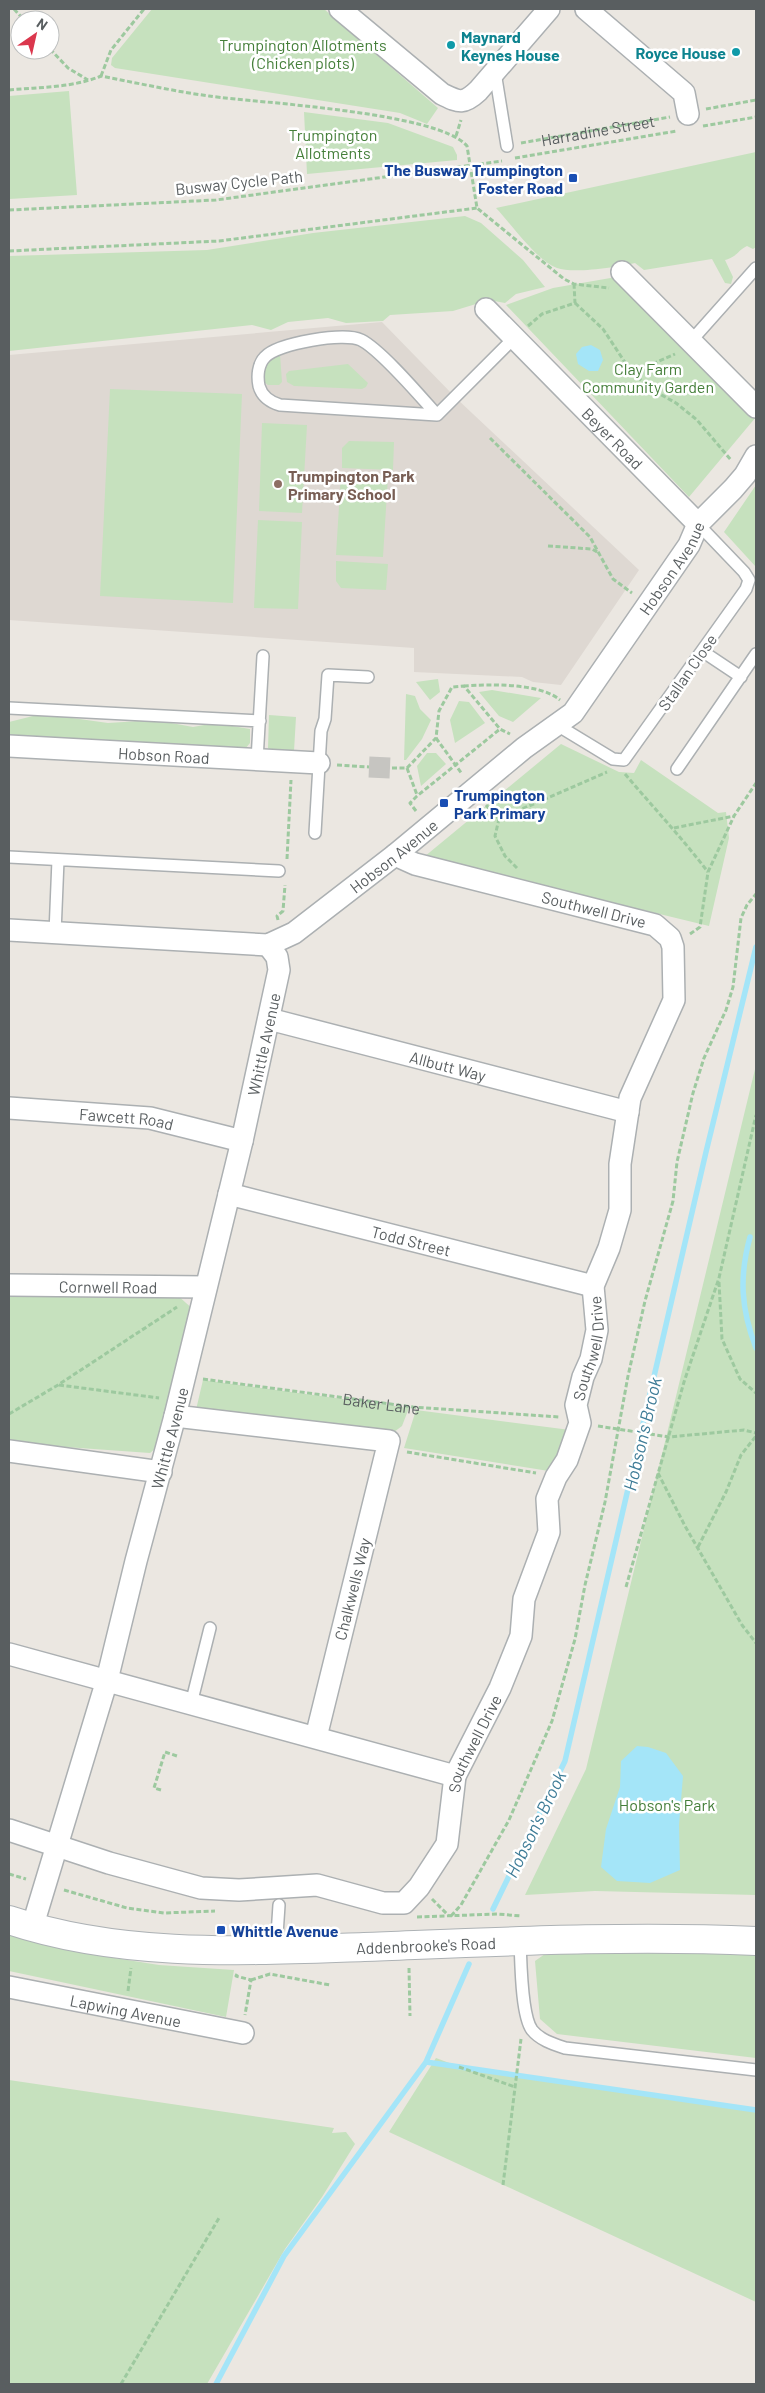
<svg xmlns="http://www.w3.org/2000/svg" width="765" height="2393" font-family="Barlow,sans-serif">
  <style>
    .education { fill: #ded8d2 }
    .green { fill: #c6e1be }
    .water { fill: #a4e5f8 }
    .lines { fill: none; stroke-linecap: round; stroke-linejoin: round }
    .stream { stroke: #a4e5f8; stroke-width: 5.5 }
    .street-tunnel { stroke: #c6c5c1; stroke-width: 21; stroke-dasharray: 21 11; stroke-linecap: butt }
    .lane-casing { stroke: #acb0b2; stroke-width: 14 }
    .street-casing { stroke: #acb0b2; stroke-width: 24 }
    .secondary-casing { stroke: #adb2b5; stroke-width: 30 }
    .path { stroke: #9dc99f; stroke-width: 3; stroke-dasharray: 5 2.5; stroke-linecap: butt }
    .lane { stroke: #fff; stroke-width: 11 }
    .street { stroke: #fff; stroke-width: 21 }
    .secondary { stroke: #fff; stroke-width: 28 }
    .culture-dot { fill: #0f9aa8; stroke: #fff; stroke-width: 2 }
    .transit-dot { fill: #1a4fb4; stroke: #fff; stroke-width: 2 }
    .education-dot { fill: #8d6e63; stroke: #fff; stroke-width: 2 }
    .labels { text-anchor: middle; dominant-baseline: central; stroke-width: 5; stroke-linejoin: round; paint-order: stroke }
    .culture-label { font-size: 16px; font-weight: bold; fill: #0d838f; stroke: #fff; text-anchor: start }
    .park-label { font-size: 16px; fill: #457f3a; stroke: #fff }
    .street-label { font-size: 16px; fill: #595e60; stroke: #fff }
    .transit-label { font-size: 16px; font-weight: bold; fill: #164399; stroke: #fff; text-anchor: start }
    .education-label { font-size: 16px; font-weight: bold; fill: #785e54; stroke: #fff; text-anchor: start }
    .water-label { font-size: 18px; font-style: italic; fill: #3e7c97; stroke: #fff }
  </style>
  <rect width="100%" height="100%" fill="#ebe7e1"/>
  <path class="education" d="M382,322L456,398L639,570L561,685L533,682L522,677L414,672V648L9,620V355Z"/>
  <path class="green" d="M152,9H324L438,108L427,124L400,113L115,68L111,65L112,58Z
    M69,91L77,195L9,199V96Z
    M304,112L388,123L453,147L457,155V160L307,174Z
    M756,152V247L753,249L747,246C737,251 737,257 725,260L733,277L731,284L725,283L712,259L644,270L635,263C618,267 573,274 557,268C536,260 512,225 496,208Z
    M465,216L481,223L523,260L545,287L516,294L505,303L489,300L453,311L390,315L383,321L346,323L328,318L288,322L271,330L252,325L9,351V256L207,250L313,233Z
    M622,276L756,417L689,497L506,305L553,288Z
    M280,354L282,382L279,385H268L264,382C262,368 268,360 280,354Z
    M348,364L368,383L366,387L362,389L294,386L287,382L286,374L289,371Z
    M110,389L242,394L233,603L100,596Z
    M262,423L307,425L302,513L259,511Z
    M349,441L394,442L393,470L342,468V448Z
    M341,474L388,476L383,557L336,555Z
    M756,485V567L724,532Z
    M258,520L302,522L298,609L254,608Z
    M336,561L388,564L386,590L341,588L336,581Z
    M438,679L440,692L430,700L416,682Z
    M492,690L541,698L513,722L499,716L479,692Z
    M406,694L415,696L420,709L431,720L422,739L406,760H404Z
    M459,701L469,702L485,723L455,743L450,720Z
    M269,715L296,717L294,751L270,750L268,748Z
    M33,716H58L108,723L155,720L193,727L215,723L250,729V743L245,749L9,744V722Z
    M561,744L619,772L634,773L641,760L718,813L726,812L729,838L709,926L424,857Z
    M427,753H436L446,764L421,786L417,766Z
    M756,1065V1895L595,1891L525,1895L586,1769Z
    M9,1291L176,1294L195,1311L161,1444L150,1453L9,1443Z
    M203,1380L409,1408L402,1426L390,1435L195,1414Z
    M416,1410L570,1430L555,1472L404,1448Z
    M9,1932L77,1952L159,1965L234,1970L226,2017L9,1971Z
    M661,1951L756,1952V2058L557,2034L540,2019L535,1961L545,1954Z
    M436,2058L460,2067L756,2110V2302L389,2132Z
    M9,2080L334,2128L332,2133L346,2132L355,2144L322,2197L285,2249L207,2384H9Z"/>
  <path class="water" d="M591,345L600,350L603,360L598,371H589L578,364L576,354L582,347Z
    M637,1746L648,1747L666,1753L683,1776L679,1825L680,1870L650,1883L617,1881L601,1867L606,1829L620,1787L621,1761Z"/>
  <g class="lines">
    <path class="stream" d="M750,1237C739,1277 741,1309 756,1348
      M493,1909L565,1761L706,1152L756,947
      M469,1964L426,2062L756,2110
      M216,2384L284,2256L426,2062"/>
    <path class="street-tunnel" d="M369,767L392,768"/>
    <defs>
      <path id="lane" d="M495,72L507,146
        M691,341L756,268
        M437,415C420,396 381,350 361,340C344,332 278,343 265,357C258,364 257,376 259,386C262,397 270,402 280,405L437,415L514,338
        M702,651L741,677
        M9,708L260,721
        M557,725L613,759L624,760L746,589L749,580L744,572L698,524
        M257,760L263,656
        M677,769L756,654
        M315,833L321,731L325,719L328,675L368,677
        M9,857L279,871
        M55,933L58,860
        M191,1704L210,1628
        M520,1942C521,1961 521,2015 532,2030C540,2040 553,2044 565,2048L756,2070
        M276,1950L279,1905"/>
      <g id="street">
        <path d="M340,9L442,94C459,102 463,105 478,91L549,9"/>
        <path d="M586,9L684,93L688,114"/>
        <path d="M622,272L756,407"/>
        <path id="s3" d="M486,309L698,524"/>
        <path id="s4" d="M9,746L319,763"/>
        <path id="s5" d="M9,930L268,945L294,933L395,855L524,748L573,713L689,545L698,524L733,489L745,475L756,456"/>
        <path id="s6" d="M269,1019L628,1112"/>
        <path id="s7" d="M9,1108L150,1118L242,1141"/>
        <path id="s8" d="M229,1194L593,1286"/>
        <path id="s9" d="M9,1285L206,1287"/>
        <path d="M175,1416L389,1441L316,1737"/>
        <path d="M9,1451L161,1472"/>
        <path d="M9,1654L455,1776"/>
        <path id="s10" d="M9,1830L109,1863L201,1888L239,1890L317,1885L383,1903H404L419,1887L447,1844L455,1776L500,1688L521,1636L524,1599L549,1532L547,1499L556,1477L567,1460L580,1423L576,1405L583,1377L591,1359L597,1330L593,1286L609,1248L620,1210V1164L630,1098L674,1000L673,947L670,938L655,925L415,864L395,855"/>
        <path id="s11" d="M32,1928L107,1680L136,1561L175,1416L242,1141L279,970L277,957L268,945"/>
        <path id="s12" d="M9,1987L243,2033"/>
      </g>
      <g id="secondary">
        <path id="s13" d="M9,1920C123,1958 245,1951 364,1947C494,1942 626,1935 756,1941"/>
      </g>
    </defs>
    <use href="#lane" class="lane-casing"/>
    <use href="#street" class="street-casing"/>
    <use href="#secondary" class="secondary-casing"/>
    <g class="path">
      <path d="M14,9L24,20"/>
      <path d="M50,49L68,68L88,80"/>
      <path d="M101,76L111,50L144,9"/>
      <path d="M9,90C40,87 72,88 101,76C137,83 173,91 209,96C259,103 438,112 467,146L477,208L564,279L574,284L609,288"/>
      <path d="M706,109L756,100"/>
      <path d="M703,126L756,117"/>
      <path d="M456,136L461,120"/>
      <path id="s1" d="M521,143L670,117"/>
      <path d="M515,158L677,131"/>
      <path d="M9,210L216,200L502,161"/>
      <path d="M9,251L219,241L477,208"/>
      <path d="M575,303L603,329L632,373L658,393L676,403L697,420L731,460"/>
      <path d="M528,326L542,314L575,303L574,284"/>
      <path d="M632,373L675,354"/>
      <path d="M490,438L590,537L613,579L632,593"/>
      <path d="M548,546L592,549L599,553"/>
      <path d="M464,686C490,684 540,683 560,700"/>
      <path d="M436,738L462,774"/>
      <path d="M337,765L369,767"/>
      <path d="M392,768H407L436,738L439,711L452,687L464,686L500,729L510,734"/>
      <path d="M407,768L417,795"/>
      <path d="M625,774C653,807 682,838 708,872"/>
      <path d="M486,805L499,819"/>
      <path d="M416,811L410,803L417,796L500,729"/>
      <path d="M674,828L734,816"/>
      <path d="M287,859L291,780"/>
      <path d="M517,868L505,856L495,836L499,819L607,772"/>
      <path d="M278,920L277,916L283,911L285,885"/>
      <path d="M690,934L700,927L708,872L734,816L756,783"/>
      <path d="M719,1282L722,1339L740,1379L756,1393"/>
      <path id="s2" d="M203,1379L413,1407L559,1417"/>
      <path d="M59,1385L159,1398"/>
      <path d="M9,1414L58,1385L177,1307"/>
      <path d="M598,1426L669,1437L744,1430L756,1433"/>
      <path d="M407,1452L536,1473"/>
      <path d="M658,1473L685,1526L742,1625L756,1643"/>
      <path d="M698,1547L726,1492L741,1455L756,1436"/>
      <path d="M626,1587L684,1382L719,1278L756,1115"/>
      <path d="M161,1790L154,1788L165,1752L177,1756"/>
      <path d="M9,1874L26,1879"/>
      <path d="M64,1890L127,1908L164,1913L215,1911"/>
      <path d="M432,1899L449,1916"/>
      <path d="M451,1916L461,1905L509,1820L552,1721L575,1639L585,1585L605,1502L628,1376L645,1301L673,1201L677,1162L693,1093L704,1058L726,1010L733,987L741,918L747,905L756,894"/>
      <path d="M417,1917L497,1914L521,1916"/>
      <path d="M409,1968L410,2016"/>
      <path d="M237,1974L236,1976L251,1980L245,2015"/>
      <path d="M251,1980L270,1974L330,1985"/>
      <path d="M128,1991L131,1968"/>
      <path d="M459,2067L515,2087"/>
      <path d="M503,2185L521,2039"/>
      <path d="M121,2384L219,2218"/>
    </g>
    <use href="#lane" class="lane"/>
    <use href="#street" class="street"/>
    <use href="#secondary" class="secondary"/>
  </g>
  <g class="culture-dot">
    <circle cx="451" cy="45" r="5"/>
    <circle cx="736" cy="52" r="5"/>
  </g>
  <g class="transit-dot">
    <rect x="568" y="173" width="10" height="10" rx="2.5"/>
    <rect x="439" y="798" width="10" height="10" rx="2.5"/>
    <rect x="216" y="1925" width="10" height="10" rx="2.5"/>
  </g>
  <circle class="education-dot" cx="278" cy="484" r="5"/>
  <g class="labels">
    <g class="culture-label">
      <text x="461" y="36">Maynard<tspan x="461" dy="18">Keynes House</tspan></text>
      <text x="726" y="52" text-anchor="end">Royce House</text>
    </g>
    <g class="park-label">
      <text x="303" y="44">Trumpington Allotments<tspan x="303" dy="18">(Chicken plots)</tspan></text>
      <text x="333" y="134">Trumpington<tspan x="333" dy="18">Allotments</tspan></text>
      <text x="648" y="368">Clay Farm<tspan x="648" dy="18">Community Garden</tspan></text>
      <text x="667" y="1804">Hobson's Park</text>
    </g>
    <g class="street-label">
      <text stroke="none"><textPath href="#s1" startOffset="78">Harradine Street</textPath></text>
      <text transform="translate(239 182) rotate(-6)">Busway Cycle Path</text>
      <text stroke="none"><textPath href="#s3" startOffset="181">Beyer Road</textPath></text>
      <text stroke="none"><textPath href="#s5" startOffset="819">Hobson Avenue</textPath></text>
      <text transform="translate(687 672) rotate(-55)">Stallan Close</text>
      <text stroke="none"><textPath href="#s4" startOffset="155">Hobson Road</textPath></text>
      <text stroke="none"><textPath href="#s5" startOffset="414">Hobson Avenue</textPath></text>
      <text transform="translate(594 909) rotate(14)">Southwell Drive</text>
      <text stroke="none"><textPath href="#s11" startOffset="914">Whittle Avenue</textPath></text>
      <text stroke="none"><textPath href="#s6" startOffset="185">Allbutt Way</textPath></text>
      <text stroke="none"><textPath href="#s7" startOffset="118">Fawcett Road</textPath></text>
      <text stroke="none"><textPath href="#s8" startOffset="188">Todd Street</textPath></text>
      <text stroke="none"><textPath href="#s9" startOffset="99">Cornwell Road</textPath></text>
      <text stroke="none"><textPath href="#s10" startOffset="1005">Southwell Drive</textPath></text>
      <text stroke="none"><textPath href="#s2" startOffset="180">Baker Lane</textPath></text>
      <text stroke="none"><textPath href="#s11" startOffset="509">Whittle Avenue</textPath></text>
      <text transform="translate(352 1589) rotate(-76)">Chalkwells Way</text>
      <text stroke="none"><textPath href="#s10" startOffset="585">Southwell Drive</textPath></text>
      <text stroke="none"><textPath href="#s13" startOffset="420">Addenbrooke's Road</textPath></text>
      <text stroke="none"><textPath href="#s12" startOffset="119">Lapwing Avenue</textPath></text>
    </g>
    <g class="transit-label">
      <text x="563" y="169" text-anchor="end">The Busway Trumpington<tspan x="563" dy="18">Foster Road</tspan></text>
      <text x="454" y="794">Trumpington<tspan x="454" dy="18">Park Primary</tspan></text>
      <text x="231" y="1930">Whittle Avenue</text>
    </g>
    <g class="education-label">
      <text x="288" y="475">Trumpington Park<tspan x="288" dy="18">Primary School</tspan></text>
    </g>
    <g class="water-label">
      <text transform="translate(642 1434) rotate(-77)">Hobson's Brook</text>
      <text transform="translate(535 1824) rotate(-64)">Hobson's Brook</text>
    </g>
  </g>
  <rect width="765" height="2393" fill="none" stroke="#595e60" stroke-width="20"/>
  <g transform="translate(35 35) rotate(34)"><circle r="24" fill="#ffffff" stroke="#bdbfbf"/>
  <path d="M0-4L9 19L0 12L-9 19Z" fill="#db374d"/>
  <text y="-8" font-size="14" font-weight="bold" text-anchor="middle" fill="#595e60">N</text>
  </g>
</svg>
